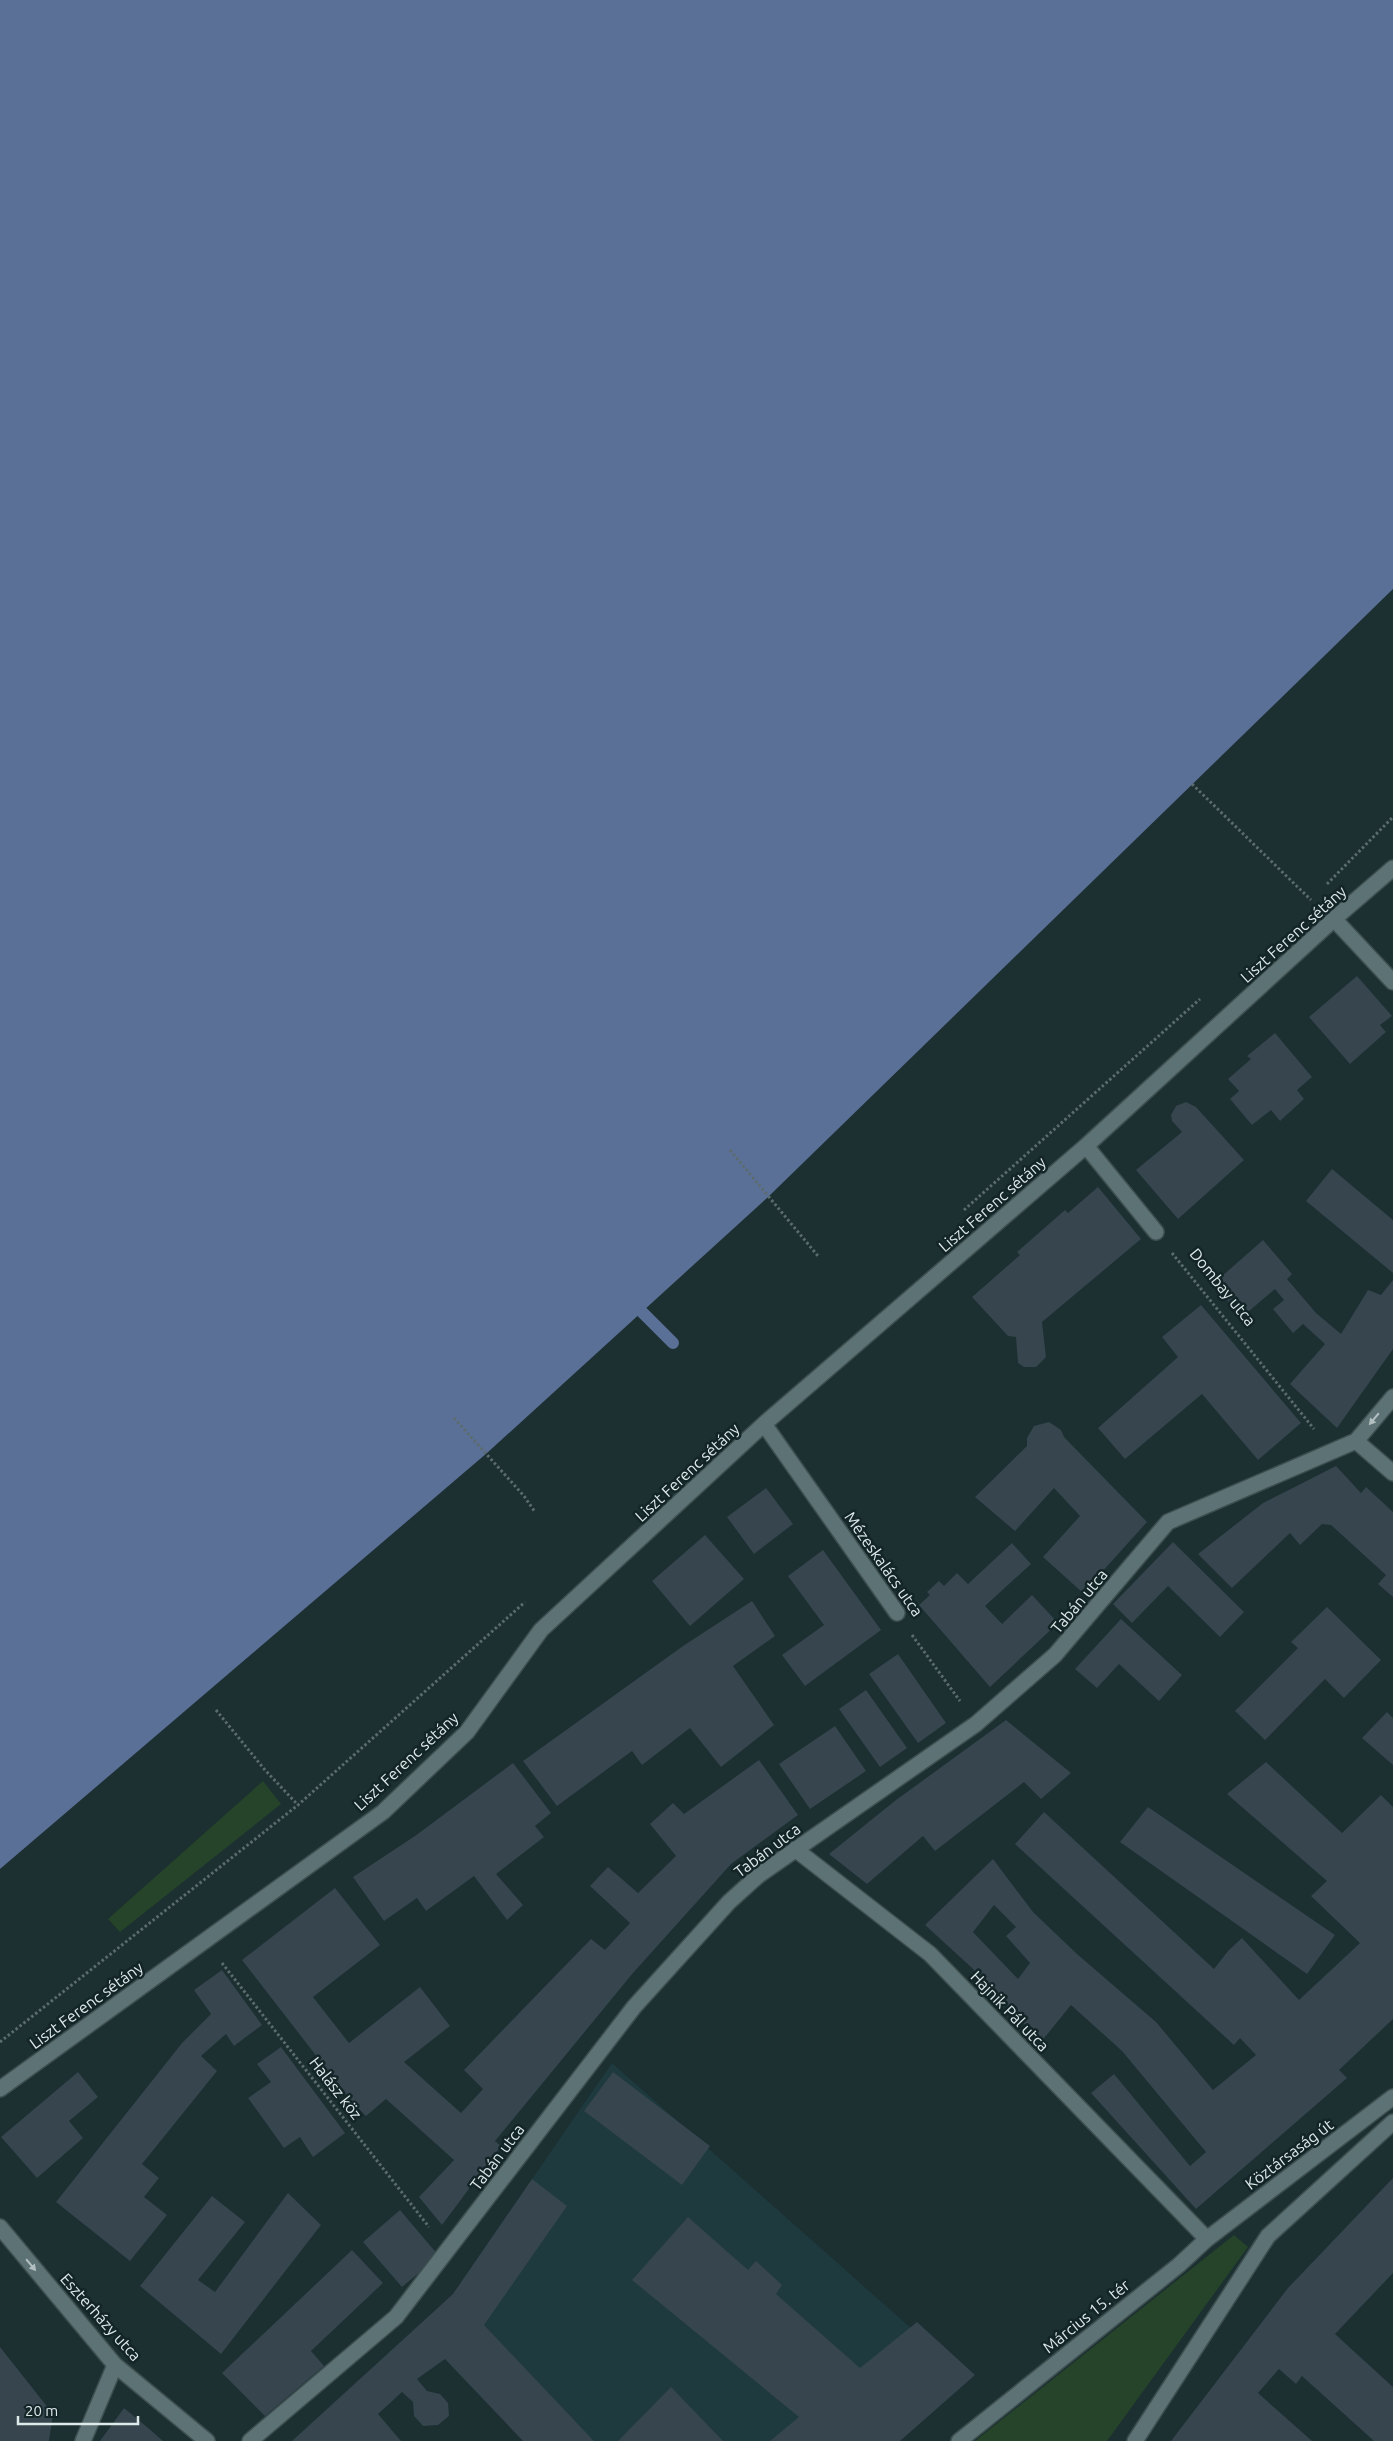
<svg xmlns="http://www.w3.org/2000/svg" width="1393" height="2441" font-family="Ubuntu,sans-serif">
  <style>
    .built { fill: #1e3a3e }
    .green { fill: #25442a }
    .water { fill: #5a7097 }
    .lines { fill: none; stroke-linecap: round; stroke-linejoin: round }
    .stream { stroke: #5a7097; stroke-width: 12 }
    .building { fill: #36454e; fill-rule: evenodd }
    .minor-casing { stroke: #3d4e4f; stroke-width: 18 }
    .path { stroke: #5c6c6e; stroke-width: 3; stroke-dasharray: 2.5 2.5; stroke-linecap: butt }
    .minor { stroke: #5d7274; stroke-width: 15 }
    .oneway { fill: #b1bfc1 }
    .labels { text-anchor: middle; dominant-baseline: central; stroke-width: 5; stroke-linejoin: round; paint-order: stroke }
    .street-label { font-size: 16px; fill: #dee9ea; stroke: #132527 }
  </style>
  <rect width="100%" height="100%" fill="#1c2f31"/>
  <path class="built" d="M612,2063L965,2376L893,2441H594L453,2294Z"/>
  <path class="green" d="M263,1781L281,1804L120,1932L108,1919Z
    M1234,2235L1248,2247L1107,2441H975Z"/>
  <path class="water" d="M0,0H1393V589L767,1198L487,1453L0,1869Z"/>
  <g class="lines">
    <path class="stream" d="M642,1312L673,1343"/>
  </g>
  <path class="building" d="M1357,976L1392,1016L1380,1025L1386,1032L1350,1064L1309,1017Z
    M1275,1033L1312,1077L1297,1090L1304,1099L1280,1121L1271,1110L1252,1125L1230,1099L1239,1091L1228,1079L1251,1059L1247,1056Z
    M1186,1102L1196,1107L1244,1160L1178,1219L1136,1170L1182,1132L1172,1121L1171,1115L1176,1106Z
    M1332,1169L1393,1220V1273L1306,1201Z
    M1098,1187L1141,1239L1042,1322L1046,1357L1036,1367H1024L1018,1363L1016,1337L1008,1336L972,1297L1020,1255L1017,1252L1065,1210L1068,1213Z
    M1263,1240L1292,1274L1287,1279L1316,1313L1341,1334L1368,1290L1381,1295L1393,1280V1349L1337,1428L1290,1384L1325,1344L1303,1324L1293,1333L1273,1309L1284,1300L1275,1289L1242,1317L1213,1284Z
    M1201,1305L1301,1423L1258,1460L1202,1394L1125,1459L1098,1428L1178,1357L1162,1337Z
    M1049,1422L1061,1430L1064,1437L1147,1522L1083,1593L1043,1557L1080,1516L1054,1488L1015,1531L975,1497L1027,1446V1438L1034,1426Z
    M1336,1466L1361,1493L1366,1487L1393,1512V1597L1378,1584L1386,1575L1331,1525L1322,1524L1300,1545L1290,1533L1232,1588L1198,1554L1263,1503Z
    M766,1488L793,1524L754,1554L727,1517Z
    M705,1535L744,1579L690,1626L652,1581Z
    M1173,1542L1244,1612L1220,1637L1168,1586L1132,1623L1113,1604Z
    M1012,1543L1031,1564L985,1606L1002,1624L1032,1595L1058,1623L990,1687L919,1605L930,1595L927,1592L939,1581L944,1586L957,1573L968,1584Z
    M823,1550L881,1630L805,1686L782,1655L824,1625L788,1576Z
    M752,1601L775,1636L733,1666L774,1725L721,1767L690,1728L642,1765L632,1751L557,1806L523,1761L683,1646Z
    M1327,1607L1381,1660L1344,1698L1325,1679L1265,1740L1235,1711L1298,1648L1291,1642Z
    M1121,1619L1182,1675L1159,1701L1119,1664L1097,1688L1075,1669Z
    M898,1654L946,1723L918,1743L869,1674Z
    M866,1690L907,1748L880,1767L839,1709Z
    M1387,1712L1393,1718V1765L1362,1738Z
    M1006,1720L1071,1773L1041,1799L1024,1782L935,1851L923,1836L867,1884L829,1854L896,1800Z
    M835,1726L866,1771L810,1809L779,1764Z
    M759,1760L798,1815L731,1864L633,1973L495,2141L501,2146L442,2225L419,2197L454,2160L386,2099L366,2116L352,2102L242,1960L335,1888L380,1945L313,1997L349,2043L420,1987L450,2026L404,2062L461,2113L483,2089L464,2070L591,1939L605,1950L630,1923L590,1886L608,1867L638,1893L676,1856L650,1824L673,1803L684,1814Z
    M1266,1762L1342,1833L1381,1795L1393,1807V2019L1339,2070L1347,2078L1196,2209L1091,2093L1114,2074L1190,2166L1206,2152L1122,2051L1071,2005L1041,2042L971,1967L925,1925L993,1859L1033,1912L1077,1954L1156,2022L1213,2090L1256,2055L1240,2038L1234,2045L1015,1844L1044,1812L1214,1969L1228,1951L1242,1938L1299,2000L1360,1943L1311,1896L1327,1881L1227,1794ZM994,1905L1016,1927L1006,1936L1030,1963L1018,1979L973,1932Z
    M513,1763L551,1813L535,1826L544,1837L496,1874L523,1905L507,1920L474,1876L426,1911L417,1898L384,1921L353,1877L415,1836Z
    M1148,1807L1335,1935L1307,1974L1120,1842Z
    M222,1970L262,2025L234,2046L226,2034L201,2056L217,2071L142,2164L159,2178L144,2197L167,2215L130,2261L56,2202L182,2043L211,2014L194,1990Z
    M281,2047L345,2133L313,2157L300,2137L284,2148L248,2098L271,2082L257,2064Z
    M78,2072L98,2097L69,2121L83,2138L37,2178L1,2137Z
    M613,2072L710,2146L682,2185L584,2111Z
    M1393,2178V2273L1335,2334L1393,2387V2441H1374L1302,2376L1296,2384L1279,2369L1258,2393L1312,2441H1171L1288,2288Z
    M532,2179L567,2206L484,2325L594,2441H523L445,2359L417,2379L427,2391L440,2394L448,2403L449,2416L438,2425L423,2426L414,2416L413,2402L402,2392L378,2414L401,2441H292L453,2294Z
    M288,2193L321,2225L221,2354L140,2286L212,2196L245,2222L198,2280L215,2292Z
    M400,2210L439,2256L402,2287L363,2242Z
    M688,2217L748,2270L756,2261L782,2285L776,2294L860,2368L917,2322L975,2375L900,2441H770L799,2417L632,2280Z
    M352,2250L383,2283L311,2351L324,2366L265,2416L222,2373Z
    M0,2347L53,2414L49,2441H0Z
    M671,2387L723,2441H618Z
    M124,2408L147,2427L163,2441H100Z"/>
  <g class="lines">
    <defs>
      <path id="minor" d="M1334,919L1393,982
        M1086,1146L1156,1232
        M764,1424L897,1613
        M1356,1441L1393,1473
        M795,1849L930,1954L1207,2239
        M0,2089L383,1812L467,1732L541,1630L764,1424L1086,1146L1334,919L1393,868
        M0,2227L115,2365L207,2441
        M83,2441L115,2365
        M250,2441L396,2317L634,2007L729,1902L759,1875L976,1724L1055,1655L1168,1522L1356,1441L1393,1397
        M959,2441L1179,2265L1207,2239L1393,2097
        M1135,2441L1268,2236L1393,2122"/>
    </defs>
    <use href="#minor" class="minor-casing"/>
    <path class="path" d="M1192,784L1311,900
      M1327,884L1393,817
      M730,1150L818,1256
      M964,1210L1200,999
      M1172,1253L1314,1429
      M454,1418L524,1496L535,1512
      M912,1635L960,1701
      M216,1710L265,1770L298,1805
      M222,1963L429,2227
      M0,2042L298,1805L525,1602"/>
    <use href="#minor" class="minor"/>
  </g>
  <defs><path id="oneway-solid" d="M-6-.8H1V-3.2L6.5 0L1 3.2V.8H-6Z" transform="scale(1.25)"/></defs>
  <g class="oneway">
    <use href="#oneway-solid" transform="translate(1374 1419) rotate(130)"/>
    <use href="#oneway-solid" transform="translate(31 2265) rotate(50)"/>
  </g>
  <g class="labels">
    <g class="street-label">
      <text transform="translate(1293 934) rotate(-42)">Liszt Ferenc sétány</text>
      <text transform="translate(992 1204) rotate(-41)">Liszt Ferenc sétány</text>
      <text transform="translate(1223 1287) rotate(51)">Dombay utca</text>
      <text transform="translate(687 1472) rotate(-43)">Liszt Ferenc sétány</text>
      <text transform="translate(884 1564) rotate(55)">Mézeskalács utca</text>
      <text transform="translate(1079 1601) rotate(-50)">Tabán utca</text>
      <text transform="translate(406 1761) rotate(-43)">Liszt Ferenc sétány</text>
      <text transform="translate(767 1850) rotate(-37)">Tabán utca</text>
      <text transform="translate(86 2005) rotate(-36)">Liszt Ferenc sétány</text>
      <text transform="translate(1010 2011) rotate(46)">Hajnik Pál utca</text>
      <text transform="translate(336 2088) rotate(52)">Halász köz</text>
      <text transform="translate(1289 2154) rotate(-37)">Köztársaság út</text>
      <text transform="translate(497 2157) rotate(-53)">Tabán utca</text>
      <text transform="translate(1086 2316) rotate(-39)">Március 15. tér</text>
      <text transform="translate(101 2317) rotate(48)">Eszterházy utca</text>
    </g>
  </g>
  <path d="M18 2416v8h120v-8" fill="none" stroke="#dee9ea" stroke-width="2.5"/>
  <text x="25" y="2416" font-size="15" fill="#dee9ea" stroke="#132527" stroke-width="4" paint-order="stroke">20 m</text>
</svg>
